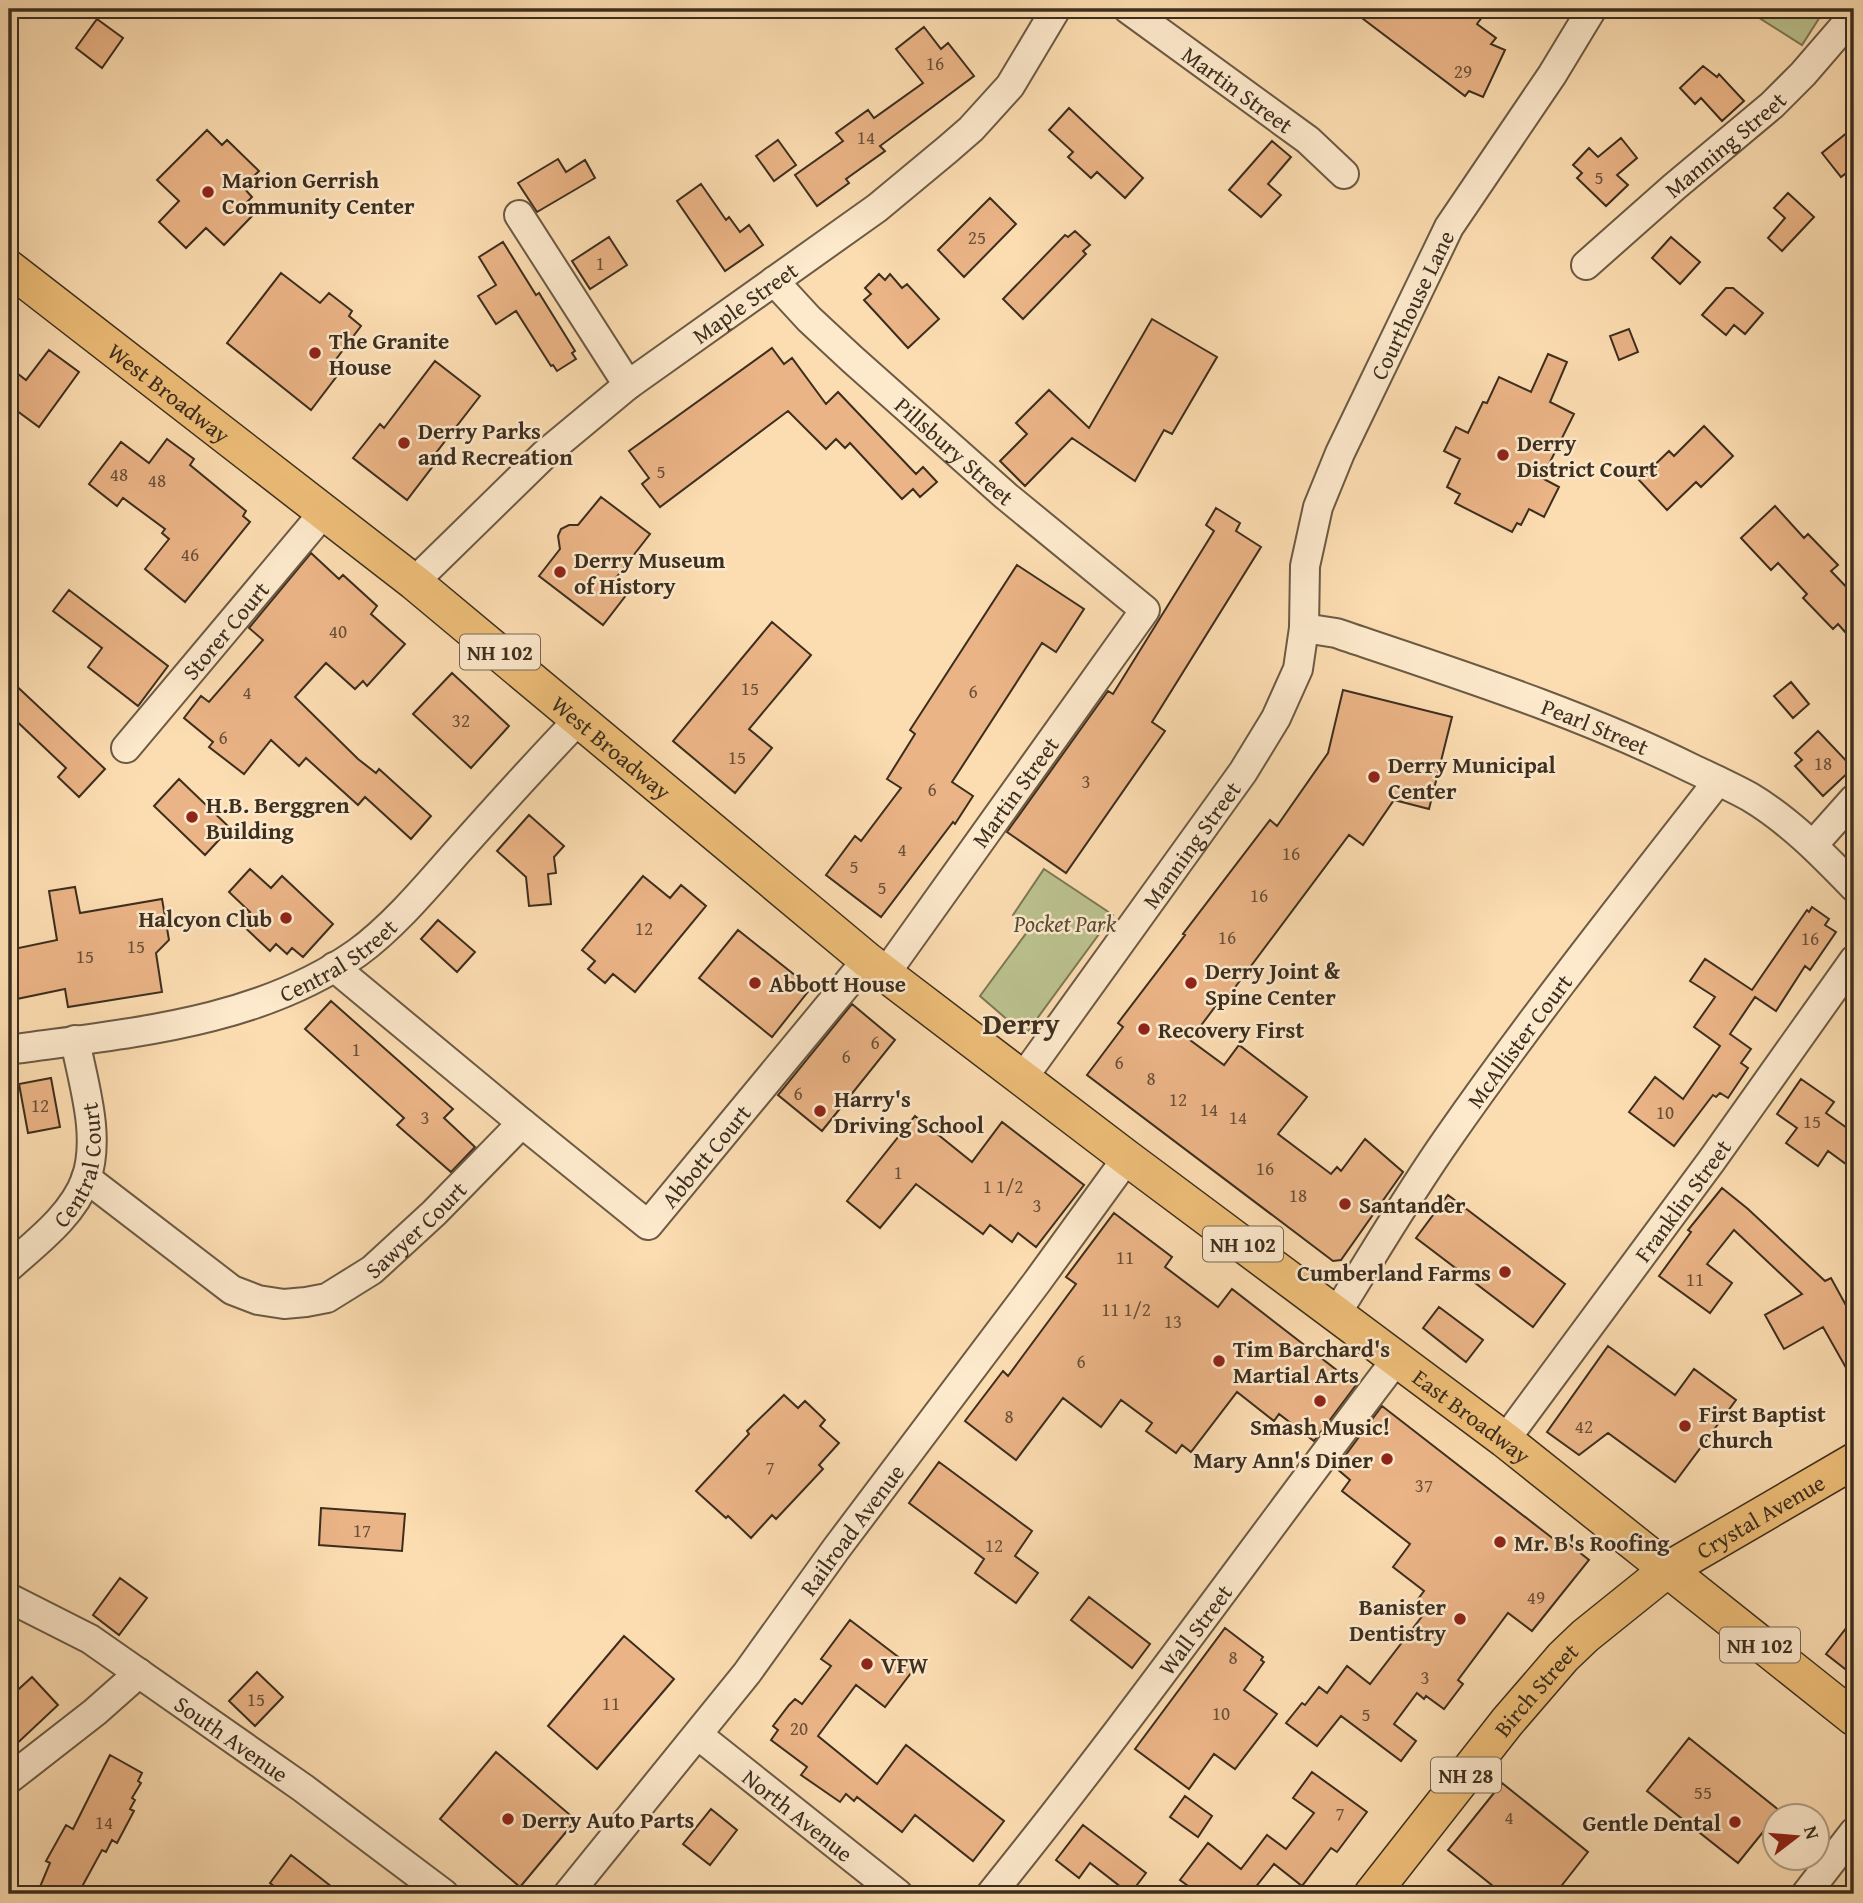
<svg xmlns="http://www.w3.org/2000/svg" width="1863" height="1903" font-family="'Gentium Book Plus',serif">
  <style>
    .green { fill: #bbc28e; stroke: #7c7856; stroke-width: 2 }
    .building { fill: #ebb486; stroke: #3c2e1f; stroke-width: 2 }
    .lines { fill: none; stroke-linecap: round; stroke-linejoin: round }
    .minor-casing { stroke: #6c5a44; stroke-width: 32 }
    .major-casing { stroke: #3c2e1f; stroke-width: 38 }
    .minor { stroke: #fde9cc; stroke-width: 28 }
    .major { stroke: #eebe78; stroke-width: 35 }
    .poi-dot { fill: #8f2418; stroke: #fde9cc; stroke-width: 2.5 }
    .labels { text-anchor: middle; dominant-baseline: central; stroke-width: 5; stroke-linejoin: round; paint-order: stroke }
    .number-label { font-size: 19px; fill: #685039 }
    .shield { fill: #fde9cc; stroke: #766653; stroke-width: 2 }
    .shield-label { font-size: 21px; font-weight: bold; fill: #3c2e1f }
    .street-label { font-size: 23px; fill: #3c2e1f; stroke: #fde9cc }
    .poi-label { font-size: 23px; font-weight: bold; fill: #3c2e1f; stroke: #fde9cc; text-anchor: start }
    .park-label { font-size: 23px; font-style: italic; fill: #554c35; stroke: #fde9cc }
    .district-label { font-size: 30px; font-weight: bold; fill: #3c2e1f; stroke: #fde9cc }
  </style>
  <rect width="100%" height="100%" fill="#fcddb1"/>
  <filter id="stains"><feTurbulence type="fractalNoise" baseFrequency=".00286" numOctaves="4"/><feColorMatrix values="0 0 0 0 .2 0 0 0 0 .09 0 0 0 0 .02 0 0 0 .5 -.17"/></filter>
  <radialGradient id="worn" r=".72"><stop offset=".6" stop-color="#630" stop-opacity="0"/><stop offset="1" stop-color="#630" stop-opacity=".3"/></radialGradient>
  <path class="green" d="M1745,9H1825L1802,45Z
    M1044,869L1113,915L1025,1035L980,996L1030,928L1013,915Z"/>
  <path class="building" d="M1350,9H1488L1477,24L1496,38L1491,44L1505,50L1483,97L1469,91L1465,96Z
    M97,19L123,38L102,68L76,48Z
    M924,27L941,49L948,43L974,76L880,146L885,151L846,179L849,183L817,206L795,175L843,141L836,133L868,110L874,118L923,83L896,49Z
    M1703,66L1717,77L1719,74L1744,101L1722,121L1701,98L1695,104L1680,88Z
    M1069,108L1143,178L1125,198L1097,172L1091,178L1068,157L1073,152L1049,130Z
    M1854,127V167L1841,177L1822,153Z
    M207,130L222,145L227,140L259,171L243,187L252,197L243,206L253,215L224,245L206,228L186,248L159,222L179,201L157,180Z
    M1621,138L1637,158L1617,175L1628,185L1606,206L1577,178L1582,173L1573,165L1589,148L1598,157Z
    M778,140L796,165L774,181L756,156Z
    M1272,141L1291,157L1268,184L1281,195L1261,217L1229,190Z
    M558,159L566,172L585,160L595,178L537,212L518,183Z
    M701,184L726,220L729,217L740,232L749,225L763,245L725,271L677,201Z
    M1788,193L1814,217L1782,251L1768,238L1785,218L1774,208Z
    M990,198L1016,224L964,277L938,250Z
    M1075,231L1090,245L1083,251L1086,254L1023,319L1003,299L1065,235L1068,237Z
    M609,237L627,265L590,289L572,261Z
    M1671,237L1700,262L1680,284L1652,258Z
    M503,242L536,295L539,293L575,351L572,353L576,359L557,371L553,365L551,366L516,311L496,324L478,296L496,285L479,257Z
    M281,273L320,303L329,293L352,311L349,316L361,326L331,366L340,372L311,410L227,343Z
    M879,274L885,280L890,274L902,288L907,284L939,319L908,348L864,300L871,294L865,288Z
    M1726,288H1733L1763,313L1745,334L1734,325L1726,335L1702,315Z
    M1152,319L1217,357L1172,434L1164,430L1135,481L1072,438L1025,486L1000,461L1027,434L1016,423L1049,390L1089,428Z
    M1629,329L1638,352L1619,360L1610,336Z
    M772,348L784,364L792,358L826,404L838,392L916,474L923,467L937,482L920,497L913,489L902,499L850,443L845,448L836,439L826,449L788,411L660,507L642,484L649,478L629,451Z
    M49,350L79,372L39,427L9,405V367L26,380Z
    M1548,354L1567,362L1550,402L1574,414L1542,478L1559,487L1544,517L1529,509L1521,525L1517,523L1512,532L1455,503L1460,494L1447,487L1460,459L1444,451L1456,427L1468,433L1483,402L1487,403L1499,377L1531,392Z
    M435,361L480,396L429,462L433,466L407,500L353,458L380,424L384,428Z
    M1704,426L1733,456L1701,487L1696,482L1667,510L1639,480L1669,451L1674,456Z
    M167,439L194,459L190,465L246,511L243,516L250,522L185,602L145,569L169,539L162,533L165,529L123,498L117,506L89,484L121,442L149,463Z
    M601,497L650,534L612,583L627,594L603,625L539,576L560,549L558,536L561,529L569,525H578Z
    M1775,506L1804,538L1808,534L1838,565L1831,571L1854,595V642L1838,624L1833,629L1803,598L1807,594L1778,563L1771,570L1741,538Z
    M1216,508L1240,523L1236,531L1261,547L1152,722L1165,731L1066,873L1007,832L1108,691L1113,694L1214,531L1206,525Z
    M311,553L339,579L343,575L377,606L371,614L405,644L367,686L363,681L355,689L326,663L295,697L358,759L376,773L379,769L431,816L411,839L365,797L358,805L306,758L299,766L271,740L244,774L209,747L213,742L184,718L201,696L209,702L263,640L249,628Z
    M1017,565L1084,609L1056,652L1042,643L952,782L973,796L955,824L953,822L881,917L826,875L855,836L861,841L901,788L887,779L915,734L910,730Z
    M69,590L168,666L138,706L88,667L102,648L53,611Z
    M772,622L811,655L749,729L772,748L735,793L673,741Z
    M452,673L509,726L471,768L413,714Z
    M9,679L105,769L79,797L58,777L66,768L9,714Z
    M1791,682L1809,704L1793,718L1774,696Z
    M1343,690L1452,717L1429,809L1394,800L1363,845L1349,835L1227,998L1224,995L1190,1040L1224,1065L1239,1045L1307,1097L1278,1134L1331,1174L1337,1167L1341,1171L1365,1139L1403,1172L1341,1260L1333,1261L1087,1075L1123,1027L1118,1023L1185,935L1183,934L1270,820L1277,826L1328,753Z
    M1818,731L1853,768L1823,796L1795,766L1802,760L1795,753Z
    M179,779L230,828L205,855L154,806Z
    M529,815L564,846L554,857L556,873L548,874L551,904L529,906L526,877L497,851Z
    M250,869L271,888L282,876L333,924L303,957L292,948L287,954L276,944L270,951L240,923L250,912L229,892Z
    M643,876L670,898L681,885L706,906L635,992L613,974L605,983L588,969L595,961L582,950Z
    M75,887L80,913L162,899L169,940L156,953L162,992L68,1007L65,989L12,1000L11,995L9,996V950L57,940L49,891Z
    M1812,907L1829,919L1825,925L1836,932L1810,970L1805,966L1776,1011L1755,997L1730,1034L1751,1049L1741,1063L1748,1068L1728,1098L1720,1093L1716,1097L1713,1095L1674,1146L1629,1112L1655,1077L1683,1099L1720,1046L1694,1027L1715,997L1690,981L1705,959L1752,990L1807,910L1809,912Z
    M438,920L475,952L457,972L421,939Z
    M738,930L811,988L772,1037L699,978Z
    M331,1001L453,1109L444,1118L475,1147L451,1172L397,1125L404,1118L305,1029Z
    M852,1004L895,1040L822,1131L778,1095Z
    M51,1078L60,1127L28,1133L19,1084Z
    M1801,1079L1834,1102L1826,1113L1854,1133V1170L1828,1151L1818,1166L1786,1143L1797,1128L1777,1114Z
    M915,1116L972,1162L1002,1122L1084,1185L1036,1247L1018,1233L1012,1242L990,1225L983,1234L916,1184L880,1228L847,1201Z
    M1722,1188L1748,1209L1825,1281L1831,1278L1854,1320V1382L1823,1327L1784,1349L1765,1315L1802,1294L1734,1230L1707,1264L1732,1283L1710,1313L1659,1276L1691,1232L1688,1230Z
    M1448,1195L1565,1284L1533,1327L1416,1238Z
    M1114,1213L1172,1257L1165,1267L1218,1307L1232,1289L1356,1385L1314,1441L1279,1414L1274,1421L1237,1392L1191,1452L1182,1445L1176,1453L1146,1431L1152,1423L1121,1400L1101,1427L1063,1398L1016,1460L965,1421L1003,1371L1008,1376L1076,1284L1066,1277Z
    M1439,1307L1483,1340L1466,1362L1423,1328Z
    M1608,1346L1675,1395L1694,1369L1736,1400L1675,1482L1608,1433L1579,1455L1547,1432Z
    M784,1395L798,1408L805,1401L825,1420L820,1426L839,1443L819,1465L823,1469L776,1519L772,1515L751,1538L728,1516L726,1518L696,1491L749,1434L747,1431Z
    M1382,1406L1560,1544L1564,1540L1589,1560L1532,1631L1508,1613L1458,1680L1463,1684L1444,1709L1426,1696L1424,1699L1417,1693L1394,1724L1416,1741L1401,1761L1341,1716L1317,1746L1286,1723L1302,1703L1305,1705L1319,1687L1327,1693L1347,1666L1370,1684L1423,1615L1412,1607L1424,1591L1393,1567L1410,1544L1342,1491L1350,1480L1336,1468Z
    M939,1462L1032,1531L1015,1556L1038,1573L1016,1603L975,1573L984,1559L909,1503Z
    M321,1508L405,1514L402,1551L319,1545Z
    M120,1578L147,1598L119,1635L93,1615Z
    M1089,1597L1150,1644L1132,1668L1071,1620Z
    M1854,1618V1676L1826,1654Z
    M850,1620L914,1669L885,1707L856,1685L818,1736L877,1784L906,1745L1004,1821L973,1861L915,1815L902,1832L857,1797L854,1801L846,1794L840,1802L801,1775L807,1767L771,1740L778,1730L773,1726L789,1705L795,1699L802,1704L831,1666L821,1659Z
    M1225,1628L1263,1657L1261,1660L1264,1662L1244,1690L1277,1714L1235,1769L1214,1754L1189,1789L1135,1749Z
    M624,1636L674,1679L597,1769L548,1726Z
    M257,1672L283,1697L255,1726L229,1701Z
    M32,1677L58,1705L9,1751V1698Z
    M1689,1738L1780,1811L1738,1863L1647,1791Z
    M496,1752L576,1820L520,1887L440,1819Z
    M110,1755L142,1773L138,1781L141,1783L132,1798L135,1800L130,1809L134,1811L117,1843L112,1840L106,1852L102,1850L78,1894H37L50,1863L46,1861L66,1825L73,1829Z
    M1312,1772L1367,1812L1337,1852L1331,1848L1302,1886L1274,1864L1250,1894H1199L1180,1880L1208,1843L1241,1869L1267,1835L1286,1849L1314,1813L1293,1798Z
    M1502,1783L1588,1852L1555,1894H1503L1448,1850Z
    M1185,1796L1212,1816L1198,1837L1170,1817Z
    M711,1809L737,1830L710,1865L683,1844Z
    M1083,1825L1146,1873L1130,1894L1090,1863L1079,1878L1056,1860Z
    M291,1855L341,1894H284L270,1883Z"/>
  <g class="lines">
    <defs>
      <g id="minor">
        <path id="s1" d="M1128,9L1308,140L1344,174"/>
        <path d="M519,215L628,385"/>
        <path id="s2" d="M1586,265L1674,187L1772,105L1803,74L1854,15"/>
        <path id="s3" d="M774,281L809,319L852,359L1006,496L1145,610L885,974"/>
        <path id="s4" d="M414,582L545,454L628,385L877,208L948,149L971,129L1010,86L1056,9"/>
        <path id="s5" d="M1304,628L1336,633C1457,674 1578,712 1693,769C1712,778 1732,787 1750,797C1790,821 1822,854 1854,887"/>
        <path id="s6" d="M126,748L325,511"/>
        <path d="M1813,845L1854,799"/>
        <path id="s7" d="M9,1050C128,1033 256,1024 357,953C394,926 428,885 458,851C498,806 538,762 580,718"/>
        <path id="s8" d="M1022,1079L1243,772L1276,718L1298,669L1304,628L1305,566L1318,507L1340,453L1449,227L1552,75L1592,9"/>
        <path id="s9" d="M522,1123L648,1225L867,960"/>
        <path id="s10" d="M86,1178L232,1290L258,1300L284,1304L306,1302L327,1298L372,1270L434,1213L522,1123L334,967"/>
        <path id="s11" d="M9,1267C37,1242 73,1215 86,1179C101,1136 83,1083 75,1040"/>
        <path id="s12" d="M1336,1314C1373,1255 1408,1195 1448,1138C1533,1016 1626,899 1718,781"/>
        <path id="s13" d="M1505,1440L1712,1160L1854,960"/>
        <path id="s14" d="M9,1598L90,1639L303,1788L444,1894"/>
        <path id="s15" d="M698,1735L898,1894"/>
        <path d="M9,1779L95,1712L139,1673"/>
        <path id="s16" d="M568,1894L747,1673L836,1549L1037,1282L1127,1158"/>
        <path id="s17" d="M991,1894C1131,1721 1260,1538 1396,1360"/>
        <path d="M1806,1894L1854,1832"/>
      </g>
      <g id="major">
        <path id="s18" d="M9,268L414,582L867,960L1127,1158L1505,1440L1854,1718"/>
        <path id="s19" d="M1372,1894L1507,1722L1563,1657L1585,1636L1667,1570L1854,1461"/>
      </g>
    </defs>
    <use href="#minor" class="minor-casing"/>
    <use href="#major" class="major-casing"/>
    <use href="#minor" class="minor"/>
    <use href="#major" class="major"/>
  </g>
  <g class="poi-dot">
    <circle cx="208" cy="192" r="7"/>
    <circle cx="315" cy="353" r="7"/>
    <circle cx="404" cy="443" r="7"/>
    <circle cx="1503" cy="455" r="7"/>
    <circle cx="560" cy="572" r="7"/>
    <circle cx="1374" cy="777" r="7"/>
    <circle cx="192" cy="817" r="7"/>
    <circle cx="286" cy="918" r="7"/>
    <circle cx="755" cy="983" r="7"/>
    <circle cx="1191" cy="983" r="7"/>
    <circle cx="1144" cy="1029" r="7"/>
    <circle cx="820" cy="1111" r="7"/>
    <circle cx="1345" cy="1204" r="7"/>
    <circle cx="1505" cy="1272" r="7"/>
    <circle cx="1219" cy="1361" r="7"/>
    <circle cx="1320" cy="1401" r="7"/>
    <circle cx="1685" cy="1426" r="7"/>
    <circle cx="1387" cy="1459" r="7"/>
    <circle cx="1500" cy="1542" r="7"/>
    <circle cx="1460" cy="1619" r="7"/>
    <circle cx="867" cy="1664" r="7"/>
    <circle cx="508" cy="1819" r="7"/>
    <circle cx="1735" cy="1822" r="7"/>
  </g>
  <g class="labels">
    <g class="number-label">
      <text x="935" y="63">16</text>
      <text x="1463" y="71">29</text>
      <text x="866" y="137">14</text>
      <text x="1599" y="177">5</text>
      <text x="977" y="237">25</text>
      <text x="600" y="263">1</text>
      <text x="661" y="471">5</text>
      <text x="119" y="474">48</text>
      <text x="157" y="480">48</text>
      <text x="190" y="554">46</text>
      <text x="338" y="631">40</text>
      <text x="750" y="688">15</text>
      <text x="973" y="691">6</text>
      <text x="247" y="692">4</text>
      <text x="461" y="720">32</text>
      <text x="223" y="737">6</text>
      <text x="737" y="757">15</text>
      <text x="1823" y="763">18</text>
      <text x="1086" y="781">3</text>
      <text x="932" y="789">6</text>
      <text x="902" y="849">4</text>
      <text x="1291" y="853">16</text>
      <text x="854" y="866">5</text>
      <text x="882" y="887">5</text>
      <text x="1259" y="895">16</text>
      <text x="644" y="928">12</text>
      <text x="1227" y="937">16</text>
      <text x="1810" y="938">16</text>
      <text x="136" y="946">15</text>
      <text x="85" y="956">15</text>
      <text x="875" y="1042">6</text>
      <text x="356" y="1049">1</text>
      <text x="846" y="1056">6</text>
      <text x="1119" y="1062">6</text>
      <text x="1151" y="1078">8</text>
      <text x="798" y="1093">6</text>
      <text x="1178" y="1099">12</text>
      <text x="40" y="1105">12</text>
      <text x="1209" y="1109">14</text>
      <text x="1665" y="1112">10</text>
      <text x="425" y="1117">3</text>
      <text x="1238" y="1117">14</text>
      <text x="1812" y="1121">15</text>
      <text x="1265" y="1168">16</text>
      <text x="898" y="1172">1</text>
      <text x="1003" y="1186">1 1/2</text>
      <text x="1298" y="1195">18</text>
      <text x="1037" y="1205">3</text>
      <text x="1125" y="1257">11</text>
      <text x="1695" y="1279">11</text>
      <text x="1126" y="1309">11 1/2</text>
      <text x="1173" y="1321">13</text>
      <text x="1081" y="1361">6</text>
      <text x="1009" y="1416">8</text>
      <text x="1584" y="1426">42</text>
      <text x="770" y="1467">7</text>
      <text x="1424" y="1485">37</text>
      <text x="362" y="1530">17</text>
      <text x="994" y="1545">12</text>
      <text x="1536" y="1597">49</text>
      <text x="1233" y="1657">8</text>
      <text x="1425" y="1677">3</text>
      <text x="256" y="1699">15</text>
      <text x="611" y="1703">11</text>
      <text x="1221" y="1713">10</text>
      <text x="1366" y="1714">5</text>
      <text x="799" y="1728">20</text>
      <text x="1703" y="1792">55</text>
      <text x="1340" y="1813">7</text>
      <text x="1509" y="1817">4</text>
      <text x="104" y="1822">14</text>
    </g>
    <g class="shield">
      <rect x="460" y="634.5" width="80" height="35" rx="5"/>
      <rect x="1203" y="1226.5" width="80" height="35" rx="5"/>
      <rect x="1720" y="1627.5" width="80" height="35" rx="5"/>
      <rect x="1431" y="1757.5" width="70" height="35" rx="5"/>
    </g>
    <g class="shield-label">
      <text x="500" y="652">NH 102</text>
      <text x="1243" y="1244">NH 102</text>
      <text x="1760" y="1645">NH 102</text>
      <text x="1466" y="1775">NH 28</text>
    </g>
    <g class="street-label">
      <text stroke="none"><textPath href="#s1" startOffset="136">Martin Street</textPath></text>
      <text stroke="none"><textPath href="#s2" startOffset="184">Manning Street</textPath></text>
      <text stroke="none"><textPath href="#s4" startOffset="434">Maple Street</textPath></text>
      <text stroke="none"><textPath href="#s8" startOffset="882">Courthouse Lane</textPath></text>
      <text stroke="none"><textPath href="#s18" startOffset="203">West Broadway</textPath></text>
      <text stroke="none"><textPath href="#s3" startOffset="248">Pillsbury Street</textPath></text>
      <text stroke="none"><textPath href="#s6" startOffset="154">Storer Court</textPath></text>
      <text stroke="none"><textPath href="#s5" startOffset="308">Pearl Street</textPath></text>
      <text stroke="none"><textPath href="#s18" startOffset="770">West Broadway</textPath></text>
      <text transform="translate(1015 792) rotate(-54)">Martin Street</text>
      <text stroke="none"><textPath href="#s8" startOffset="289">Manning Street</textPath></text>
      <text stroke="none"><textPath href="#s7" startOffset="345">Central Street</textPath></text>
      <text stroke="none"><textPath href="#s12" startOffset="329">McAllister Court</textPath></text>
      <text stroke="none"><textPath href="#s9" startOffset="252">Abbott Court</textPath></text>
      <text stroke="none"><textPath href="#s11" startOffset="130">Central Court</textPath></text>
      <text stroke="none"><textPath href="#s13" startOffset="298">Franklin Street</textPath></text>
      <text stroke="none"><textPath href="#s10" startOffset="394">Sawyer Court</textPath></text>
      <text stroke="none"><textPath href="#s18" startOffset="1860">East Broadway</textPath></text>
      <text stroke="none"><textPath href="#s19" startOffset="548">Crystal Avenue</textPath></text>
      <text stroke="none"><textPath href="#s16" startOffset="462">Railroad Avenue</textPath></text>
      <text stroke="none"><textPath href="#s17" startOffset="334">Wall Street</textPath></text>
      <text stroke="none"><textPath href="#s19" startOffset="262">Birch Street</textPath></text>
      <text stroke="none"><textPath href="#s14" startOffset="264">South Avenue</textPath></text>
      <text stroke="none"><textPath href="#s15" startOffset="128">North Avenue</textPath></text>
    </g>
    <g class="poi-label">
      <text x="222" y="179">Marion Gerrish<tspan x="222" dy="26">Community Center</tspan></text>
      <text x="329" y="340">The Granite<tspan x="329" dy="26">House</tspan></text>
      <text x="418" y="430">Derry Parks<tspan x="418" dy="26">and Recreation</tspan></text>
      <text x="1517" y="442">Derry<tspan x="1517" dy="26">District Court</tspan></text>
      <text x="574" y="559">Derry Museum<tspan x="574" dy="26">of History</tspan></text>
      <text x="1388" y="764">Derry Municipal<tspan x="1388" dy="26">Center</tspan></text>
      <text x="206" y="804">H.B. Berggren<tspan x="206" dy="26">Building</tspan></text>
      <text x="272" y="918" text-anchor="end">Halcyon Club</text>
      <text x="1205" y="970">Derry Joint &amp;<tspan x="1205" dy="26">Spine Center</tspan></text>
      <text x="769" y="983">Abbott House</text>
      <text x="1158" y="1029">Recovery First</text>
      <text x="834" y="1098">Harry's<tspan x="834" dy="26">Driving School</tspan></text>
      <text x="1359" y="1204">Santander</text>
      <text x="1491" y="1272" text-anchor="end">Cumberland Farms</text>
      <text x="1233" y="1348">Tim Barchard's<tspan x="1233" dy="26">Martial Arts</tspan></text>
      <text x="1699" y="1413">First Baptist<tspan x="1699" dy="26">Church</tspan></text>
      <text x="1320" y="1426" text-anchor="middle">Smash Music!</text>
      <text x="1373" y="1459" text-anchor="end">Mary Ann's Diner</text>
      <text x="1514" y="1542">Mr. B's Roofing</text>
      <text x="1446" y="1606" text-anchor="end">Banister<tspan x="1446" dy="26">Dentistry</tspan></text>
      <text x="881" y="1664">VFW</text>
      <text x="522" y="1819">Derry Auto Parts</text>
      <text x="1721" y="1822" text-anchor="end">Gentle Dental</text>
    </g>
    <g class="park-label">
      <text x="1065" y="923">Pocket Park</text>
    </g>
    <g class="district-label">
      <text x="1021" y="1023">Derry</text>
    </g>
  </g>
  <rect width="1863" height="1903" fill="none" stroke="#fcddb1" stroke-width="35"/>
  <rect x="10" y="10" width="1842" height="1882" fill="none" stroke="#3c2e1f" stroke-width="3.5"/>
  <rect x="18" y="18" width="1828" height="1868" fill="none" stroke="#3c2e1f" stroke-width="2"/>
  <g transform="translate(1796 1837) rotate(74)"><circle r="33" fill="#fde9cc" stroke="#b09e87" stroke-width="2"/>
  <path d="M0-5L12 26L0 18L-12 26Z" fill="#8f2418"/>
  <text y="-10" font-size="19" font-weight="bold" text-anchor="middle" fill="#3c2e1f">N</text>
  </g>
  <rect width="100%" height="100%" filter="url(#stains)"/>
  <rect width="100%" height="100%" fill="url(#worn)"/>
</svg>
